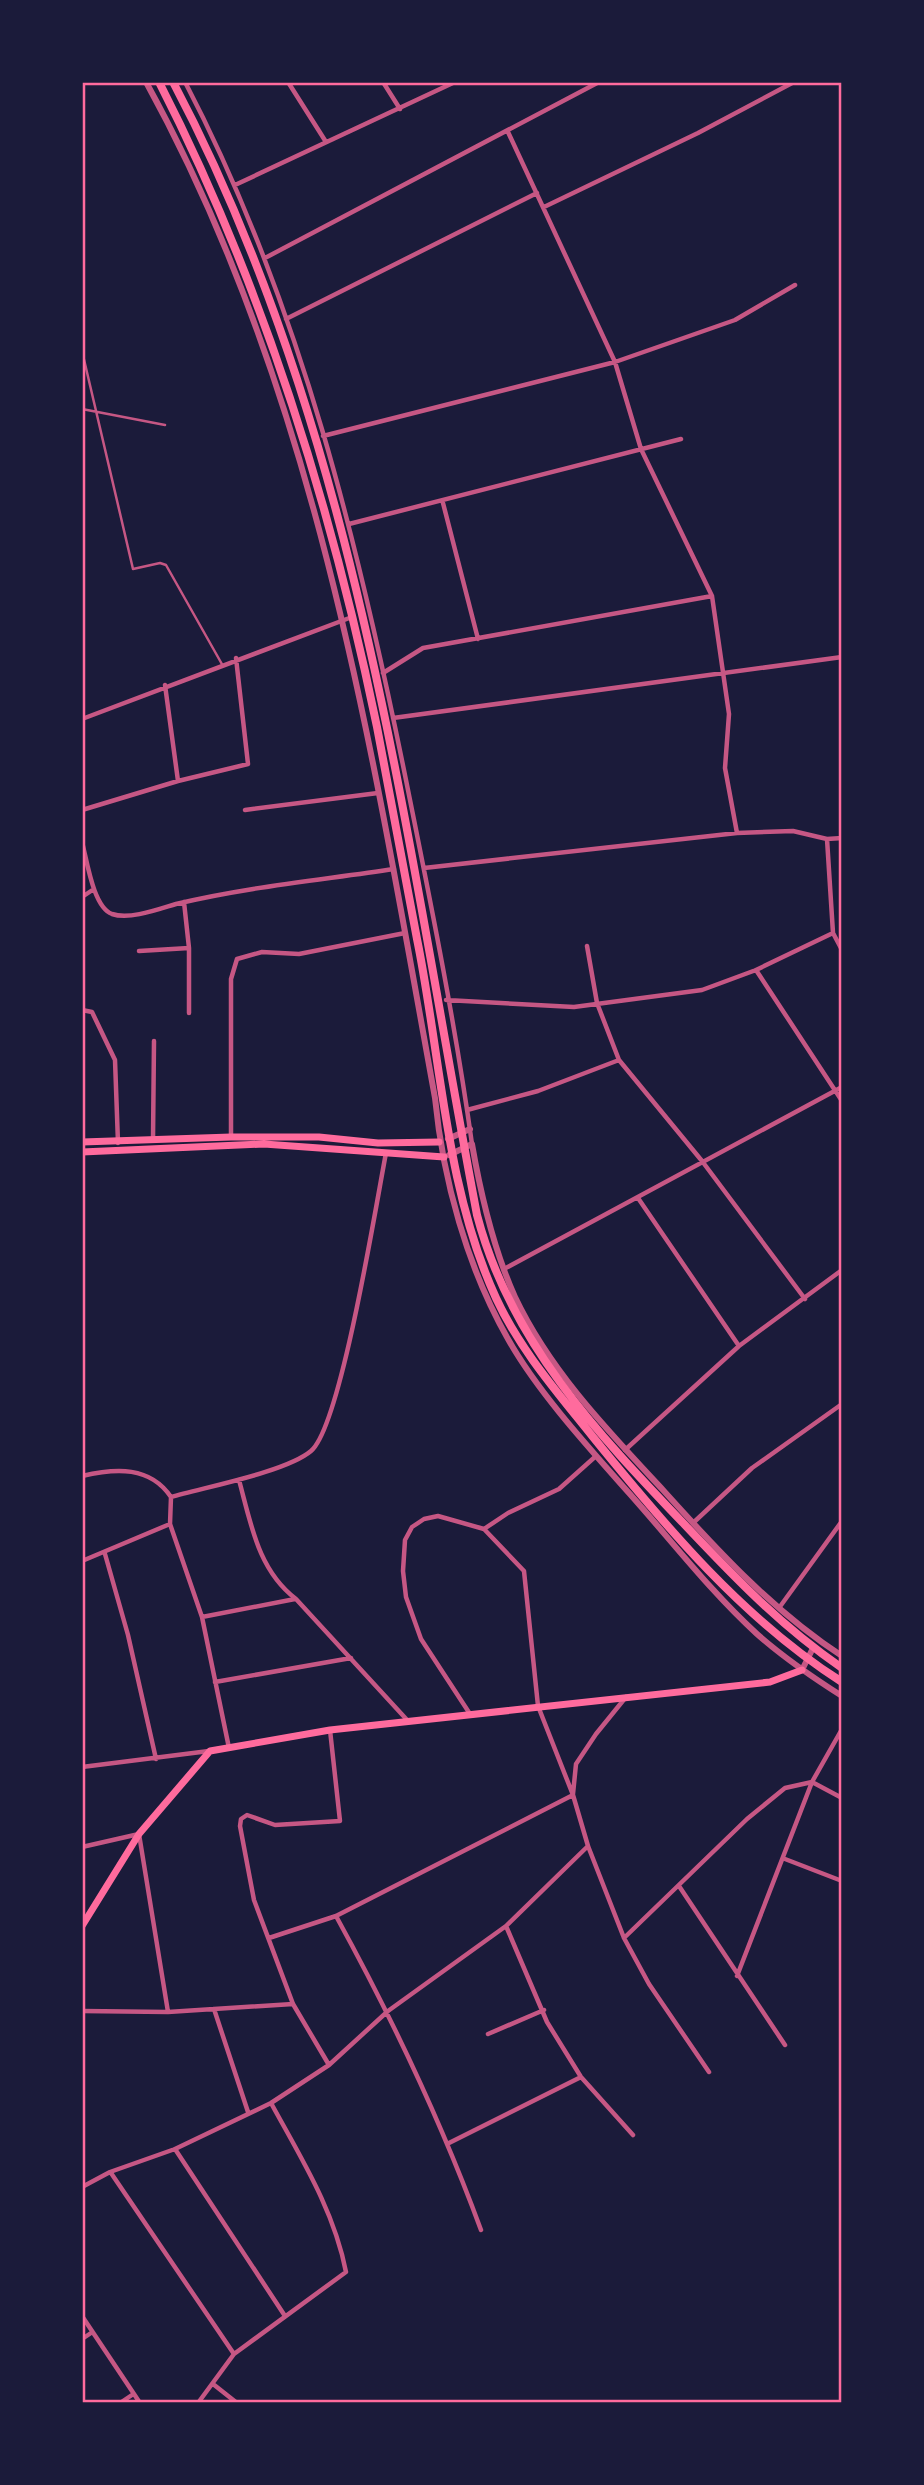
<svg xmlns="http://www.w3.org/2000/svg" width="924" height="2485" font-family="'PT Sans',sans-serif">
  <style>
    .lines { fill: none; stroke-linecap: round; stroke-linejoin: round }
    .service { stroke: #c65784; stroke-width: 2.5 }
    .minor { stroke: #c65784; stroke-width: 4.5 }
    .tertiary { stroke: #c65784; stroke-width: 6 }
    .secondary { stroke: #ff6b9d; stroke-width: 7 }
    .trunk { stroke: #ff6b9d; stroke-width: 8 }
    .neatline { fill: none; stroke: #ff6b9d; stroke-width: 2.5 }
  </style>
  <rect width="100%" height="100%" fill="#1b1b3a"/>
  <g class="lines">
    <path class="service" d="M82,351L133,569L160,563L166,565L223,666
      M82,409L165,425"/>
    <path class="minor" d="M185,82C302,306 361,554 410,800C433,914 456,1029 472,1144
      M288,82L326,142
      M383,82L400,109
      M508,132L615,362L641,449L712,596L729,714L725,768L737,833
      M235,185L455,82
      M544,207L698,133L794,82
      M265,258L599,82
      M286,319L537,193
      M323,436L615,362L735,320L795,285
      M443,503L478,639
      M349,524L681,439
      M383,673L423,648L712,596
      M165,685L178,781
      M393,718L842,657
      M82,719L352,617
      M82,810L178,781L248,764L236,658
      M245,810L378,793
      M827,839L833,933L842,950
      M82,842C87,860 93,907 112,914C130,920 159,909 176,904C247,887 321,880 394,869
      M424,868L737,833L793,831L827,839L842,838
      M82,897L94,889
      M587,946L597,1003L619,1060L702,1161L805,1299
      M139,951L189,948L184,902
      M756,970L842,1101
      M446,1000L574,1007L702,990L756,970L833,933
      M82,1010L92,1012L115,1060L118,1143
      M189,1013V948
      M467,1110L538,1091L619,1060
      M231,1137V979L237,959L262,952L299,954L405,933
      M153,1139L154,1041
      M638,1198L739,1346
      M504,1269L842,1087
      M625,1450L739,1346L842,1270
      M82,1476C116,1468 150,1466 171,1497L170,1524L202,1617L229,1748
      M239,1480C251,1524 258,1570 296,1599L408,1721
      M171,1497C205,1487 286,1472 311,1451C341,1426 376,1204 386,1153
      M693,1523L752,1468L842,1404
      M484,1529L508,1513L559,1489L596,1456
      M105,1554L128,1635L156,1759
      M82,1561L170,1524
      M779,1608L842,1521
      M202,1617L295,1599
      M215,1682L351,1658
      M470,1714L421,1639L406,1597L403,1571L405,1540L412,1527L424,1519L438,1516L484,1529L524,1571L538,1706L573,1795L588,1846L624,1938L649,1984L709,2072
      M82,1767L209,1751
      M573,1794L576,1764L596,1734L626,1697
      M82,1847L139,1834L168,2012
      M785,1859L842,1881
      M679,1886L785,2045
      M336,1916C392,2018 441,2121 481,2230
      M506,1926L547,2022L581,2077L633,2135
      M269,1938L336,1916L573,1795
      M624,1938L747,1819L785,1788L812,1782L842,1798
      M737,1976L812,1782L842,1729
      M214,2009L248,2112
      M82,2011L168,2012L293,2004
      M488,2034L544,2010
      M329,2065L293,2004L254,1900L240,1826L241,1819L247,1815L275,1825L340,1821L330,1730
      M449,2143L581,2077
      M175,2149L285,2316
      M111,2173L234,2354
      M82,2187L110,2172L175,2149L271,2103L329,2065L388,2011L506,1926L588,1846
      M82,2316L140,2403
      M82,2339L91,2333
      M213,2384L237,2403
      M120,2403L132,2395
      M198,2403L234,2354L346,2272C334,2210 301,2158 271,2103"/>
    <path class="tertiary" d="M146,82C318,394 372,752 435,1098C443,1180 467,1267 508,1339C537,1391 589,1448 629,1493C671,1540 710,1591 757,1634C783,1657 812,1677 842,1696
      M448,1139L470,1129
      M449,1155L472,1144C481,1196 493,1248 515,1297C550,1371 608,1431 663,1490C717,1550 774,1612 842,1656
      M802,1670L813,1648"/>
    <path class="secondary" d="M82,1142L231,1137H319L378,1143L439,1142
      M82,1152L264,1144L444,1157
      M82,1926L139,1834L210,1751L330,1730L770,1682L802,1670"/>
    <path class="trunk" d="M159,82C263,285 331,504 377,727C391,798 403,868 417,939C441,1057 445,1187 496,1298C520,1350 558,1393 593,1437C666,1527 744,1620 842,1682
      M173,82C358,431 404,832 477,1215C510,1341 597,1433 685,1525C735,1578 781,1626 842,1668"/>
  </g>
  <rect width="924" height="2485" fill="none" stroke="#1b1b3a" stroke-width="168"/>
  <rect x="84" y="84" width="756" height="2317" class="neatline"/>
</svg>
